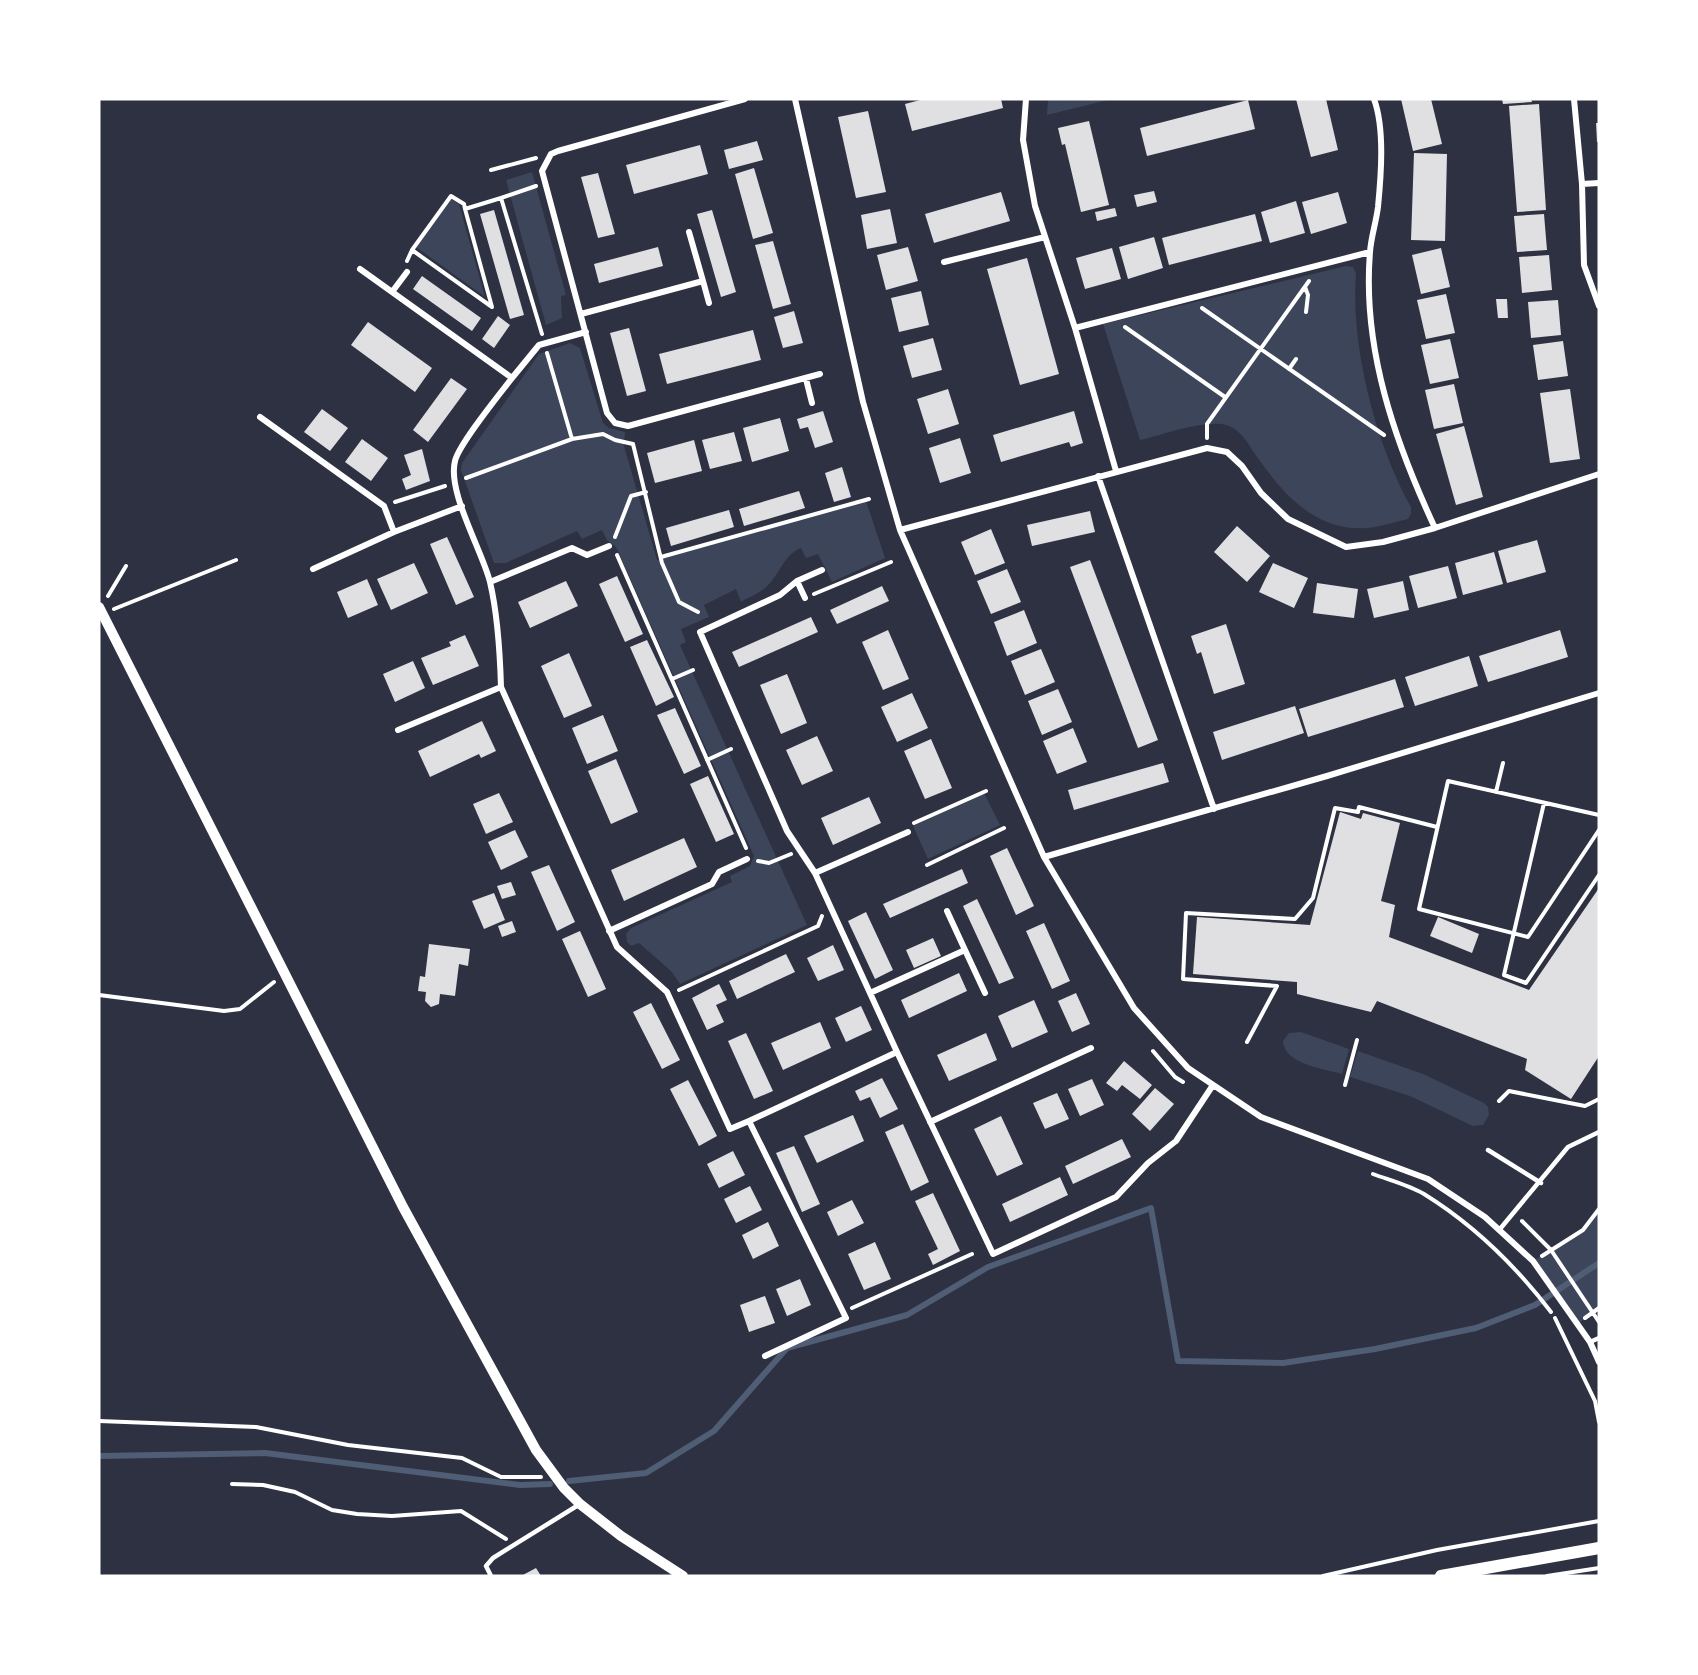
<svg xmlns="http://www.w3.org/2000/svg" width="1698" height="1675" font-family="Jost,sans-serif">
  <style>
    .green { fill: #3c4559 }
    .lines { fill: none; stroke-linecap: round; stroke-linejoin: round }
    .stream { stroke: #4f5d75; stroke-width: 6 }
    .building { fill: #e0e0e3 }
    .path { stroke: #fff; stroke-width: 4 }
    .service { stroke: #fff; stroke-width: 4.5 }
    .minor { stroke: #fff; stroke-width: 6 }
    .tertiary { stroke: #fff; stroke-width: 10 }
    .secondary { stroke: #fff; stroke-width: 12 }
  </style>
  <rect width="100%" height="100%" fill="#2d3142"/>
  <path class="green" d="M1048,99H1112L1047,115Z
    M532,172L566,295L561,296L562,318L546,325L506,180Z
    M451,199L459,204L485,297L416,247Z
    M1346,266L1353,267L1356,273C1350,345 1376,445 1411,507V514L1408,519C1395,522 1380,527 1367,528C1316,532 1284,495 1257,457C1248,444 1242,430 1226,425C1205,419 1162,435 1140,440L1103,324Z
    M570,343L580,348L603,423L609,428L625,432L624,446L657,560L866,501L885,558L832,582L818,554L806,558L801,548C783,555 780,575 766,587C759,594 749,597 741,602L736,589L704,605L709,617L681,629L686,642L680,645L807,925L680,984L671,971L639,943L631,946L627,942L626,934L631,928L732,882L730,876L750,866L754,856L616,547L607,540L602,530L582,539L577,531L506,563H494L461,470L462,463L539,354Z
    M984,793L1000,825L928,859L913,826Z
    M1301,1032L1349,1049L1342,1074C1324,1069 1284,1064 1283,1041L1289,1033Z
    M1358,1051L1423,1074L1484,1103L1488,1107L1489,1115L1483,1125L1473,1126L1410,1096L1350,1077Z
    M1599,1209V1308L1578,1324L1533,1261L1583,1230Z"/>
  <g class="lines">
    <path class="stream" d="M99,1456L265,1453L520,1485L550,1484
      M569,1481L646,1473L714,1431L787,1348L907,1315L988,1267L1151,1208L1178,1361L1283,1363L1375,1349L1476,1328L1535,1305L1599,1263"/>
  </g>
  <path class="building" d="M924,99H1001L1003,108L912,131L905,104Z
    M1296,99H1326L1338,150L1311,157Z
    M1401,99H1431L1442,144L1413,151Z
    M1502,99H1531L1532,102L1503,104Z
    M1248,100L1255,129L1147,156L1140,128Z
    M1539,104L1546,210L1517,212L1509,106Z
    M868,111L886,192L856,198L838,117Z
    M1089,121L1109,205L1081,212L1065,144L1062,145L1058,128Z
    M1596,123H1599V142H1597Z
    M757,141L763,160L729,169L724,150Z
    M700,145L708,174L634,194L626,165Z
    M1414,153L1447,154L1445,241L1411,240Z
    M754,168L773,233L753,239L735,174Z
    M598,173L615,234L598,238L581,177Z
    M1154,191L1157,202L1137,207L1134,195Z
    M1001,192L1010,221L934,243L925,214Z
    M1338,192L1347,223L1311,234L1302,202Z
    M1296,201L1305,233L1270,243L1261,212Z
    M1115,208L1117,216L1097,221L1095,212Z
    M890,209L897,243L867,249L861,215Z
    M494,210L524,315L510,319L480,214Z
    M712,210L736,292L721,297L697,214Z
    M1255,214L1262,241L1169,265L1162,238Z
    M1544,214L1547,250L1517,252L1514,216Z
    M1154,237L1163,268L1128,279L1119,247Z
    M773,241L791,304L773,309L755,245Z
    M658,247L663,266L599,283L594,264Z
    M908,247L918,281L886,290L877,255Z
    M1112,248L1121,279L1085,289L1076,258Z
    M1441,248L1450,287L1421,294L1412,255Z
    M1549,255L1552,290L1522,293L1519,257Z
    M1027,258L1059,374L1020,385L987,269Z
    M422,276L481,318L472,331L413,289Z
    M921,291L929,325L899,332L891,298Z
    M1446,294L1455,333L1426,339L1417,300Z
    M1496,299H1507L1508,318H1498Z
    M1558,300L1561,335L1531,338L1528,302Z
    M794,311L803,343L783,348L774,317Z
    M498,316L510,325L494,348L482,339Z
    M368,322L432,368L415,392L351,345Z
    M629,328L646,391L627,396L610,333Z
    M753,330L761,360L667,384L659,354Z
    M933,338L942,370L912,378L903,346Z
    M1450,339L1459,378L1430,384L1421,345Z
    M1563,341L1568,376L1538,380L1533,345Z
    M451,378L467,389L428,442L413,430Z
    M1454,384L1463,423L1434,429L1425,390Z
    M948,389L959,424L928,434L917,399Z
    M1570,389L1580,459L1550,463L1540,393Z
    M322,409L348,428L330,451L304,432Z
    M823,411L833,442L815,448L808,427L800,429L797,419Z
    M1074,411L1083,443L1071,447L1069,442L1001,462L993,435Z
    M780,418L789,451L752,462L743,428Z
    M1464,426L1483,497L1456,505L1436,434Z
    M734,432L742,461L710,469L702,440Z
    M960,438L971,473L940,483L929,448Z
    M362,439L388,458L371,481L345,462Z
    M694,440L702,471L655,483L647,453Z
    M422,449L430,481L406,490L402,479L411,475L404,455Z
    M842,467L851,497L834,502L825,473Z
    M799,491L805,508L744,526L739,509Z
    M729,510L734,527L671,546L666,528Z
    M1090,511L1095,532L1032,546L1027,525Z
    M1237,526L1270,556L1247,582L1214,552Z
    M991,529L1005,563L975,575L961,542Z
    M447,537L474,597L456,605L430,544Z
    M1537,540L1546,572L1507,583L1498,551Z
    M1494,552L1503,584L1463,595L1455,563Z
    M1090,560L1158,740L1138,748L1070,567Z
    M414,563L428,593L391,610L377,579Z
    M1273,563L1308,578L1294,608L1259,592Z
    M1448,566L1457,598L1418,608L1409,576Z
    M1007,569L1021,602L991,614L977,581Z
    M617,576L643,634L625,642L599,584Z
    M367,579L378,605L348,618L337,592Z
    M566,581L578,606L530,628L518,602Z
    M1403,581L1409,610L1374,618L1367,589Z
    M1317,583L1358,589L1354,618L1313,613Z
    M882,586L889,601L837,624L830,610Z
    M1024,610L1037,643L1007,656L994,622Z
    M811,617L818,632L739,667L732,652Z
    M1226,624L1245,684L1214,694L1201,652L1197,654L1191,636Z
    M888,630L909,679L883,690L862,642Z
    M1560,630L1568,657L1488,682L1479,656Z
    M465,635L479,666L433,685L421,658L451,646L449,642Z
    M647,640L674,697L656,706L630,647Z
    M1041,649L1055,682L1025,695L1011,661Z
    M569,653L592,706L564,718L541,666Z
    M1469,656L1478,686L1415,706L1405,677Z
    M413,661L425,688L395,702L383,674Z
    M787,674L807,723L781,734L760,685Z
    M1395,679L1404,707L1308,737L1299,709Z
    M1058,689L1072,722L1042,735L1028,701Z
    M912,693L928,728L897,742L881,707Z
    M1295,706L1304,733L1222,760L1213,732Z
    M675,708L701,766L684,774L657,715Z
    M603,715L618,751L587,764L572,728Z
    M482,721L496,751L481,758L479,754L430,777L418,751Z
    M1073,728L1087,762L1057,774L1043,741Z
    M817,736L833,771L802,785L786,750Z
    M931,739L952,788L925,799L904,751Z
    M616,759L638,812L611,824L588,771Z
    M1163,763L1169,782L1074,810L1068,790Z
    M708,776L734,834L716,842L690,784Z
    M499,793L513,822L486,834L473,804Z
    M869,797L881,823L833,845L821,818Z
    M1340,812L1361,819L1363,813L1400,823L1381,901L1395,905L1389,937L1529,990L1599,888V1056L1571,1099L1525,1070L1527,1059L1377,1001L1371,1012L1297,994V982L1193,974L1197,917L1310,925Z
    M515,830L528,857L501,870L488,842Z
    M684,838L697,867L624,901L611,870Z
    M1007,848L1034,906L1016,915L990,856Z
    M549,865L575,922L557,931L531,872Z
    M962,869L968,883L890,918L883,904Z
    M511,882L516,895L502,899L497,886Z
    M494,893L505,920L484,929L472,901Z
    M977,899L1014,978L999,984L963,906Z
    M866,912L893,970L875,979L848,921Z
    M1438,917L1479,934L1472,953L1430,936Z
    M512,921L516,932L502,937L498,926Z
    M1044,923L1070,981L1052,989L1026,931Z
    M580,931L606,989L588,997L562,939Z
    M933,938L941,956L914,968L906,950Z
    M429,944L470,949L468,966L459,964L455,996L440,994L439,1004L431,1007L425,1001L426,992L418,991L420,976L425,977Z
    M833,945L844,970L818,981L807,958Z
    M786,954L795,972L737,999L729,981Z
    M959,973L967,991L909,1018L901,1000Z
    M719,984L727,1000L716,1005L724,1022L707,1030L692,998Z
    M1076,993L1090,1024L1072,1032L1058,1001Z
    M1034,1000L1048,1032L1012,1048L998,1016Z
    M651,1003L680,1060L662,1069L633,1012Z
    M861,1006L872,1030L846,1042L835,1018Z
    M820,1022L831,1048L783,1070L771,1043Z
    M746,1033L773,1091L754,1099L728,1041Z
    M986,1033L997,1060L949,1081L937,1055Z
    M1124,1061L1152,1085L1140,1099L1122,1085L1117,1091L1106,1083Z
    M882,1078L898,1109L880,1118L870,1097L860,1101L855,1091Z
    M1092,1079L1104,1105L1080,1116L1068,1089Z
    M688,1080L717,1136L699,1146L670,1089Z
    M1155,1088L1174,1104L1150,1131L1132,1114Z
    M1057,1093L1069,1119L1045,1129L1033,1103Z
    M853,1115L864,1141L817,1163L804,1136Z
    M1001,1116L1023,1164L997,1176L974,1129Z
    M903,1124L929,1182L911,1191L885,1132Z
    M1122,1139L1131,1157L1073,1184L1065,1166Z
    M794,1146L820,1204L802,1212L776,1153Z
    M733,1151L745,1175L719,1188L707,1164Z
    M1060,1177L1068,1195L1010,1222L1002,1204Z
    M750,1186L762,1210L736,1223L724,1199Z
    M933,1193L960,1251L933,1265L928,1254L938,1249L915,1201Z
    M852,1200L864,1223L838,1236L827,1212Z
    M768,1222L779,1246L753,1259L742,1235Z
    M875,1242L891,1279L864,1290L848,1254Z
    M800,1279L811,1305L787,1316L776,1289Z
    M765,1296L775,1323L749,1332L740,1305Z
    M536,1568L541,1576H521Z"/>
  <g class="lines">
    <path class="path" d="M491,170L536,158
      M536,186L501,198L542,334
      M412,250L492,307L465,209
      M407,261L412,250L451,196L464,204L465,209L501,198
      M1305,287L1308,295L1306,312
      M1202,308L1384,435
      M1125,327L1225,397
      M547,353L572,439L603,434L615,440L633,444
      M1289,369L1296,359
      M1207,438V424L1309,281
      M633,444L662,563L679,602L698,612
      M466,478L572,439
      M395,502L445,486
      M615,537L631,496L646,492
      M617,555L746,848
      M661,557L869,499
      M814,594L891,562
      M108,596L126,566
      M114,609L236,560
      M672,679L693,670
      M707,760L731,749
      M1496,792L1503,763
      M1544,803L1504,975L1526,983L1599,875
      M1599,815L1448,781L1419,909L1528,937L1599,830
      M914,823L986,791
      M758,861L769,863L791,854
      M927,865L1004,828
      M679,990L818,926L822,916
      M99,995L224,1011L240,1009L274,982
      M1247,1042L1277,986L1183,979L1186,913L1295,919L1313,898L1335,808L1358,812L1359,807L1437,827
      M1153,1051L1175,1077L1183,1082
      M1345,1085L1357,1040
      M1499,1101L1509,1091L1585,1106L1599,1099
      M1373,1174C1389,1180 1409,1185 1424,1194C1474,1225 1515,1265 1551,1312
      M1522,1221L1551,1250L1599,1322
      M1542,1256L1583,1230L1599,1209
      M852,1308L972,1254
      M1555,1318L1595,1401L1599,1422
      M1585,1318L1599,1308
      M99,1421L256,1427L348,1445L462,1458L501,1477H541
      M232,1484L263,1485L295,1492L332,1510L357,1514L392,1516L461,1511L506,1539
      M1323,1576L1437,1550L1599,1521
      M1547,1576L1599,1568"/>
    <path class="service" d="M1488,1150L1541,1183
      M1500,1229L1568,1147L1599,1132
      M1590,1342L1599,1338
      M491,1576L486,1566L493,1558L580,1504"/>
    <path class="minor" d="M745,99L558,151L551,154L542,171L607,413L615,423L628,426L820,374
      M795,99L863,402L900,530L1044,857L1134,1008L1188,1068L1261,1117L1428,1179L1485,1217L1533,1261L1590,1342L1599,1362
      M1026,99L1023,140L1035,206L1075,328L1116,471
      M1374,99C1385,129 1381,176 1378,207C1376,223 1371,237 1370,252C1362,349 1395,442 1435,528
      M1574,99L1582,184L1584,265L1599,306
      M1582,184L1599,183
      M944,262L1045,237
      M360,269L512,378C499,395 459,444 455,461C447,492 482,550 490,582C498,616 500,653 501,687L617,947L667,992L730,1129L749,1121L846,1318L765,1356
      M703,281L709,303
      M392,292L407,272
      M581,314L703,281L689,232
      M1075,328L1370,252
      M512,378L539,345L586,332
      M806,379L812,403
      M260,417L384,506L394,532
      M1098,476L1214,809
      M900,530L1207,448L1227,452L1242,466L1261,493L1288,519L1346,547L1383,542L1435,528L1599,474
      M313,569L394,532L462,506
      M797,581L805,598
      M490,582L572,548L587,555L609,546
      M398,730L501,687
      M1044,857L1327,776L1599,693
      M815,873L908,832
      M609,931L712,884L719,872L747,859
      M965,950L985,993
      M870,993L965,950L947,911
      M897,1052L993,1254L1116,1197L1148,1163L1176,1141L1213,1085
      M749,1121L897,1052L815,873L787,831L700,632L780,595L797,581L822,570
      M930,1122L1091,1048"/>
    <path class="tertiary" d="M99,607L403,1207L536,1450L564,1488L580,1504L621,1536L683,1576"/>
    <path class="secondary" d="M1441,1576L1599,1548"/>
  </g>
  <rect width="1698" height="1675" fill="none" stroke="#ffffff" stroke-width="201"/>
</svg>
